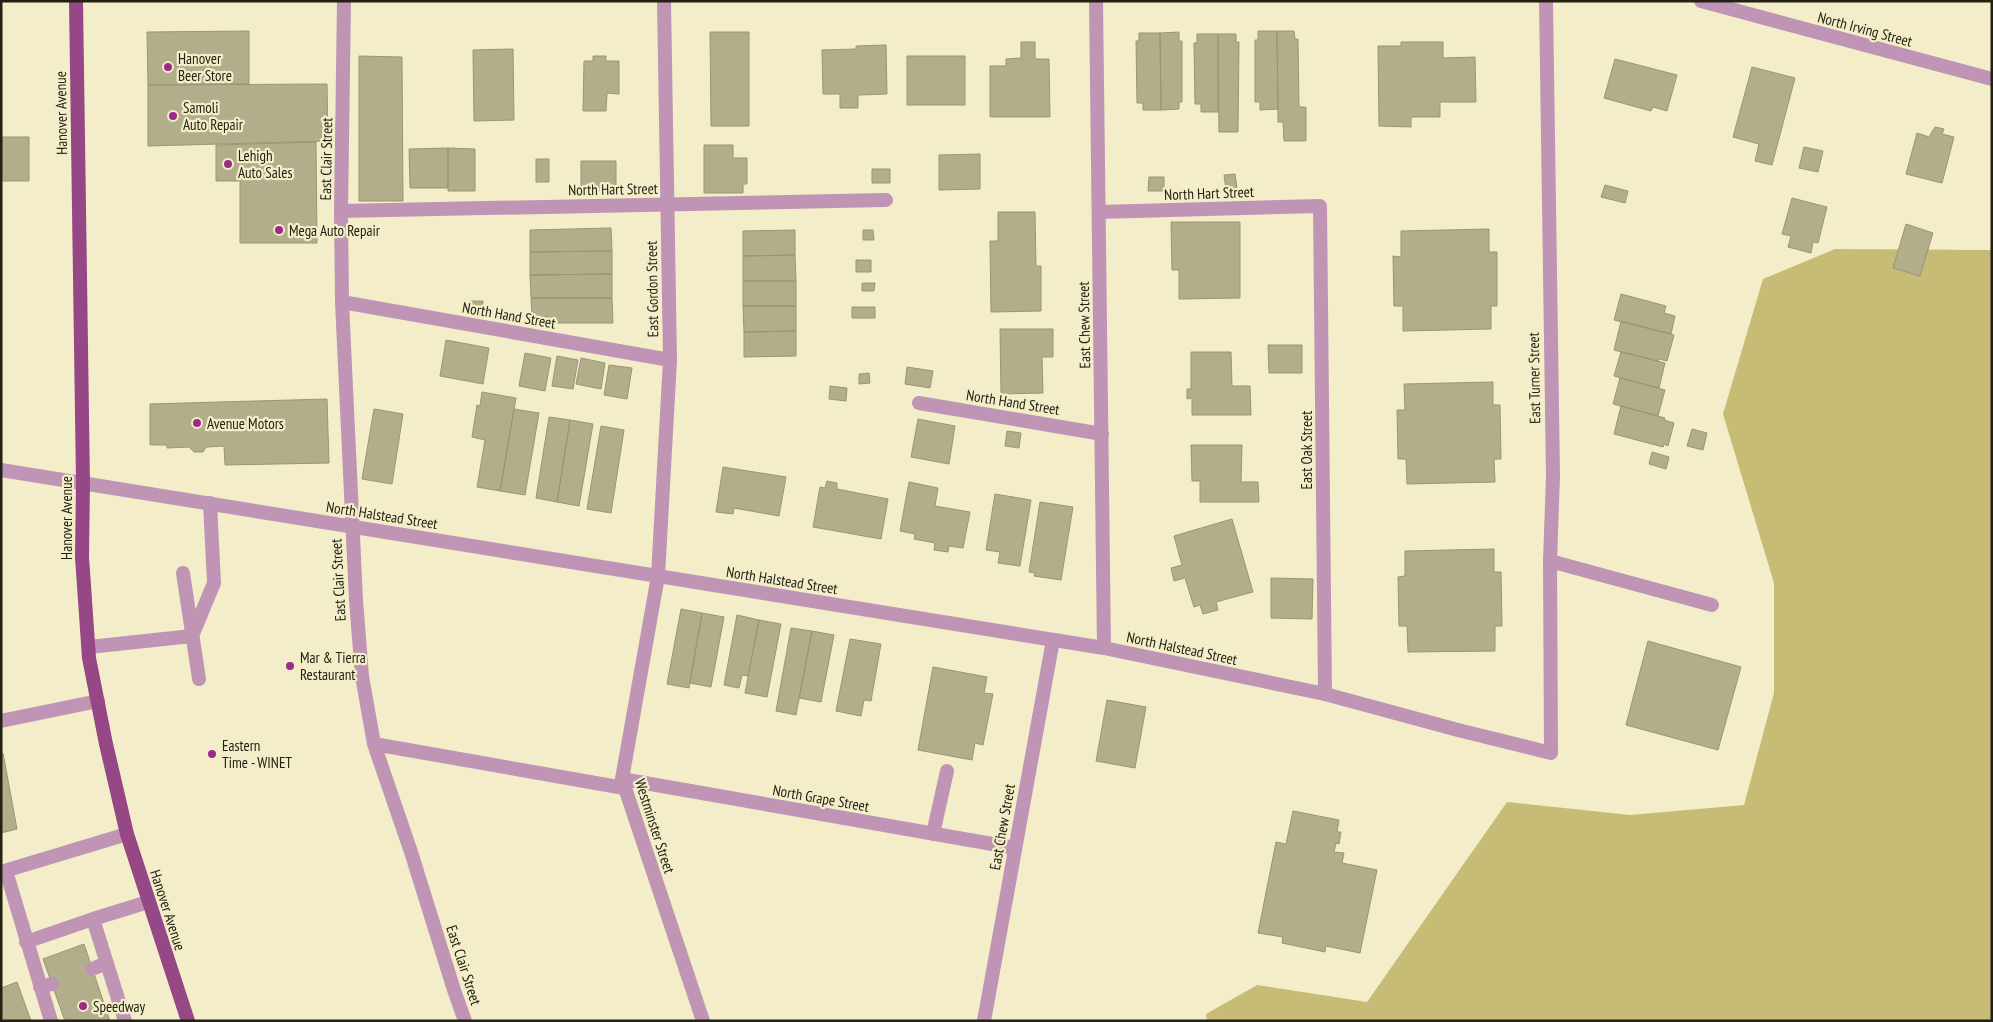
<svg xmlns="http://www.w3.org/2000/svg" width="1993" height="1022" font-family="'PT Sans Narrow',sans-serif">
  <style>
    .green { fill: #c7bc76 }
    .building { fill: #b2ad8a; stroke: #9a9573 }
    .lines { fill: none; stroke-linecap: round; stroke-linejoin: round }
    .service { stroke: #c094b5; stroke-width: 14 }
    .minor { stroke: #c094b5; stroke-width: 14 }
    .primary { stroke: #954786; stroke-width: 14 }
    .poi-dot { fill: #9b2a88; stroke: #f3eec9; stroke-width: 2 }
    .labels { text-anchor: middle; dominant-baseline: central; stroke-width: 4.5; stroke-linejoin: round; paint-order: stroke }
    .street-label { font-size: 15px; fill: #232113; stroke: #f3eec9 }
    .poi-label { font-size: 15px; fill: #232113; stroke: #f3eec9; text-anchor: start }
  </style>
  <rect width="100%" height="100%" fill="#f3eec9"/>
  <path class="green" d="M1835,249L1992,250V1021H1207L1206,1014L1257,985L1367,1002L1507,802L1630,815L1744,805L1774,693V583L1723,414L1763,279Z"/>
  <path class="building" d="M249,31V84L148,85L147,32Z
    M1258,31H1277L1278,109L1260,110V102H1255V40H1258Z
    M1277,31H1294L1295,39H1298L1299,107H1306V141H1284L1283,122H1278Z
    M710,32H749V126H711Z
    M1179,32V41H1182V102H1179V109L1161,110L1160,33Z
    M1139,33H1160L1161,110H1143V103H1137L1136,41H1139Z
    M1197,34H1218V112H1201V104H1195L1194,43H1197Z
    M1218,34H1236V42H1239L1238,132H1219Z
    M1021,42H1035V59H1049L1050,117H990V66H1006V59L1021,58Z
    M1401,42H1443V58L1475,57L1476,102H1440V117H1411V127L1379,126L1378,46H1401Z
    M886,45L887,94L858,95V108H840V94H823L822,50L856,49V46Z
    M513,49L514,120L474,121L473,50Z
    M359,56L402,57L403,201H359Z
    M593,56H606V61H619V94L607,93L606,111H583L584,61H593Z
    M907,56H965V105H907Z
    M1615,59L1677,75L1667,111L1653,107L1651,111L1604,98Z
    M1752,67L1795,78L1772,165L1755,161L1759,144L1733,137Z
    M327,84L328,141L148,146V85Z
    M1935,127L1944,129L1942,134L1954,137L1942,183L1906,174L1917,133L1929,137Z
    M1,137H29V181H1Z
    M316,142L317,243H240V181H216V145Z
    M704,145H733V158H747V184H743V193H704Z
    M1804,147L1823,151L1818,172L1799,168Z
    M448,148L475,149V191H448Z
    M448,148V188H410L409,149Z
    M980,154V189L939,190V155Z
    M536,159H549V182H536Z
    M581,161H616V191H581Z
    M872,169H890V183H872Z
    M1235,174L1237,188L1226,189L1224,175Z
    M1149,177H1164V191H1148Z
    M1605,185L1628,191L1625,203L1601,197Z
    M1792,198L1827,207L1818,243L1813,242L1811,253L1788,247L1791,236L1782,234Z
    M998,212H1035L1036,266H1041V311L991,312L990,241H998Z
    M1171,222H1240V298L1179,299V270H1172Z
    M1906,224L1933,233L1920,276L1893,268Z
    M611,228L612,251L530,252V230Z
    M1489,229V252H1497V306H1491V329L1403,331V306H1394L1393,256L1401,257V231Z
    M795,230V255L743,256V231Z
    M863,230H873L874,240H863Z
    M612,251V274L530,275V252Z
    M795,255L796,281H743V256Z
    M856,260H871V272H856Z
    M612,274V298H531L530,275Z
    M743,281H796V306H743Z
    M862,283H875L874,291H862Z
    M1621,294L1666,306L1664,313L1675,316L1671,334L1614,320Z
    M531,298H612L613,323H550L549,317H532Z
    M471,301H483V315H470Z
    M743,306H796V331L744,332Z
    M852,307H875V318H852Z
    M1621,321L1674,335L1667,361L1659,359L1658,361L1614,350Z
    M1000,329H1053V357H1042L1043,393L1001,394Z
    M796,331V356L744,357V332Z
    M446,340L489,348L483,384L440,376Z
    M1268,345H1302V373H1269Z
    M1191,352H1231L1232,386H1250L1251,415H1192V398L1187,399V389H1191Z
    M1621,352L1665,363L1659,388L1614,376Z
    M525,353L551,358L545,391L519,386Z
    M557,356L578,360L573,389L552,386Z
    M581,358L605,363L601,389L576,384Z
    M609,365L632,368L627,399L604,395Z
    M907,367L933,371L930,388L905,384Z
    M869,373L870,383L859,384V374Z
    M1620,378L1665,390L1658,416L1613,404Z
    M1493,382V405H1500L1501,459H1494L1495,482L1407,484L1406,459H1398L1397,410H1405L1404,384Z
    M830,386L847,388L846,401L829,399Z
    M482,392L516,398L500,491L477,487L485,440L472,437L477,405L480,406Z
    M327,399L329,463L225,465L224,446L206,447L203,452H194L189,447L167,448V445H150V404Z
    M1621,406L1665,418L1664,420L1674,423L1668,446L1664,444L1663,447L1614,434Z
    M374,409L403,414L392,484L362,479Z
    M514,409L539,413L525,495L500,491Z
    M549,417L570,420L557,502L536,498Z
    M918,419L955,426L949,464L911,457Z
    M570,420L593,424L579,506L557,502Z
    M601,426L624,430L611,513L587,509Z
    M1692,429L1707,433L1703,450L1687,446Z
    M1007,431L1021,433L1019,448L1005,446Z
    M1191,445H1242L1241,482H1258L1259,502H1200V481H1192Z
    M1652,452L1669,457L1666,469L1649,464Z
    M723,467L786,477L779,516L734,508L733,514L716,512Z
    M827,481L837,483V489L888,499L881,539L813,527L820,487L825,488Z
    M909,482L938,488L935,506L970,512L963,548L949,546L948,552L934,550L935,543L914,539L915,534L900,531Z
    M995,494L1031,500L1020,566L998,563L1000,552L986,550Z
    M1040,502L1073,507L1061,580L1034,576L1035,573L1029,572Z
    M1232,519L1253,592L1216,602L1218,610L1203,614L1200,605L1194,607L1185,578L1174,581L1171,568L1182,565L1174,536Z
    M1494,549V572H1501L1502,626H1495V651L1408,652L1407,626H1399L1398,577L1405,576V551Z
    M1271,578L1313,579L1312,619L1271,618Z
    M681,609L702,613L689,688L667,684Z
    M702,613L724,617L711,687L690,683Z
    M737,615L759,620L748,676L742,675L739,688L724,685Z
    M759,620L781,624L767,697L745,693Z
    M791,628L812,631L796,715L776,711Z
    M812,631L834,635L821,702L799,698Z
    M850,639L881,644L871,701L864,700L861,716L836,711Z
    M1648,641L1741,667L1718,750L1626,725Z
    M933,667L987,677L984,693L993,694L983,745L975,743L972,760L918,750Z
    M1107,700L1146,707L1135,768L1096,761Z
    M3,753L17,829L1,833V754Z
    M1293,811L1339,820L1337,832H1341L1339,844L1336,843L1334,852L1344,853L1342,863L1377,870L1360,953L1326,946L1325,952L1282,943L1283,937L1258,933L1276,842L1286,844Z
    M84,944L110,1021H65L43,959Z
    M17,982L31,1021H1V988Z"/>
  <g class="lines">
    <path class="service" d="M344,1L341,211L342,302L356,600L362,676L374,744L411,852L454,990L465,1021
      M341,211L886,200
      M1099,212L1320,206L1325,694
      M342,302L670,360
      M919,403L1102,434
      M1550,561L1712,605
      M183,573L199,679
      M89,647L192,636L214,583L210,503
      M1,721L98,701
      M374,744L624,788
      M622,779L1015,848
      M933,834L947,771
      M6,871L51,1021
      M26,942L93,919
      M92,969L107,963
      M40,987L52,984
      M125,1021L93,919L148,902"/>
    <path class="minor" d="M664,1L670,360L658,576L622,779L703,1021
      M1096,1L1104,648
      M1701,1L1992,79
      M1,470L1104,648L1325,694L1458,730L1551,753L1550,561L1553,476L1546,1
      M1,872L127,834
      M984,1021L1053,640"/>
    <path class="primary" d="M76,1L83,483L82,557L89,658L106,744L127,834L188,1021"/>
  </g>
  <g class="poi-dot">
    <circle cx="168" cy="67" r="5"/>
    <circle cx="173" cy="116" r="5"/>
    <circle cx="228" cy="164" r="5"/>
    <circle cx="279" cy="230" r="5"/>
    <circle cx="197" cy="423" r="5"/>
    <circle cx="290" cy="666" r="5"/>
    <circle cx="212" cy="754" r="5"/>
    <circle cx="83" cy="1006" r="5"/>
  </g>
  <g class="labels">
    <g class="street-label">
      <text transform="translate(1865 29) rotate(15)">North Irving Street</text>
      <text transform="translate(61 113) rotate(-91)">Hanover Avenue</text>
      <text transform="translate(326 159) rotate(-89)">East Clair Street</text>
      <text transform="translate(613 189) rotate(-1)">North Hart Street</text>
      <text transform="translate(1209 193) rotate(-2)">North Hart Street</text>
      <text transform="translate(652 289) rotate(-91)">East Gordon Street</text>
      <text transform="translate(509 315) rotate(10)">North Hand Street</text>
      <text transform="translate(1084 325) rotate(-91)">East Chew Street</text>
      <text transform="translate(1534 378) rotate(-91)">East Turner Street</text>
      <text transform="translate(1013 402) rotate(9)">North Hand Street</text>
      <text transform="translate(1306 450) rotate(-90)">East Oak Street</text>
      <text transform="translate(382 515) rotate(9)">North Halstead Street</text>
      <text transform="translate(66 518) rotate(-90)">Hanover Avenue</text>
      <text transform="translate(338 580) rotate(-93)">East Clair Street</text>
      <text transform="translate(782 580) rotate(9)">North Halstead Street</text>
      <text transform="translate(1182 648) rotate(12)">North Halstead Street</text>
      <text transform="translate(821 798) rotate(10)">North Grape Street</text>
      <text transform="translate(655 826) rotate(72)">Westminster Street</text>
      <text transform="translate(1002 827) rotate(-80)">East Chew Street</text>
      <text transform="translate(168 910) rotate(72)">Hanover Avenue</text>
      <text transform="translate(464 965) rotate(72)">East Clair Street</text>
    </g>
    <g class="poi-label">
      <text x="178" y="58">Hanover<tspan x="178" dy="17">Beer Store</tspan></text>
      <text x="183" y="107">Samoli<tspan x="183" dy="17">Auto Repair</tspan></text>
      <text x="238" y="155">Lehigh<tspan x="238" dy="17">Auto Sales</tspan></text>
      <text x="289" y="230">Mega Auto Repair</text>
      <text x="207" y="423">Avenue Motors</text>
      <text x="300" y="657">Mar &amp; Tierra<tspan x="300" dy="17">Restaurant</tspan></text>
      <text x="222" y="745">Eastern<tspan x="222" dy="17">Time - WINET</tspan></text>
      <text x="93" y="1006">Speedway</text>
    </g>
  </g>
  <rect width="1993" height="1022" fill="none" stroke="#232113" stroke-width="5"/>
</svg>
